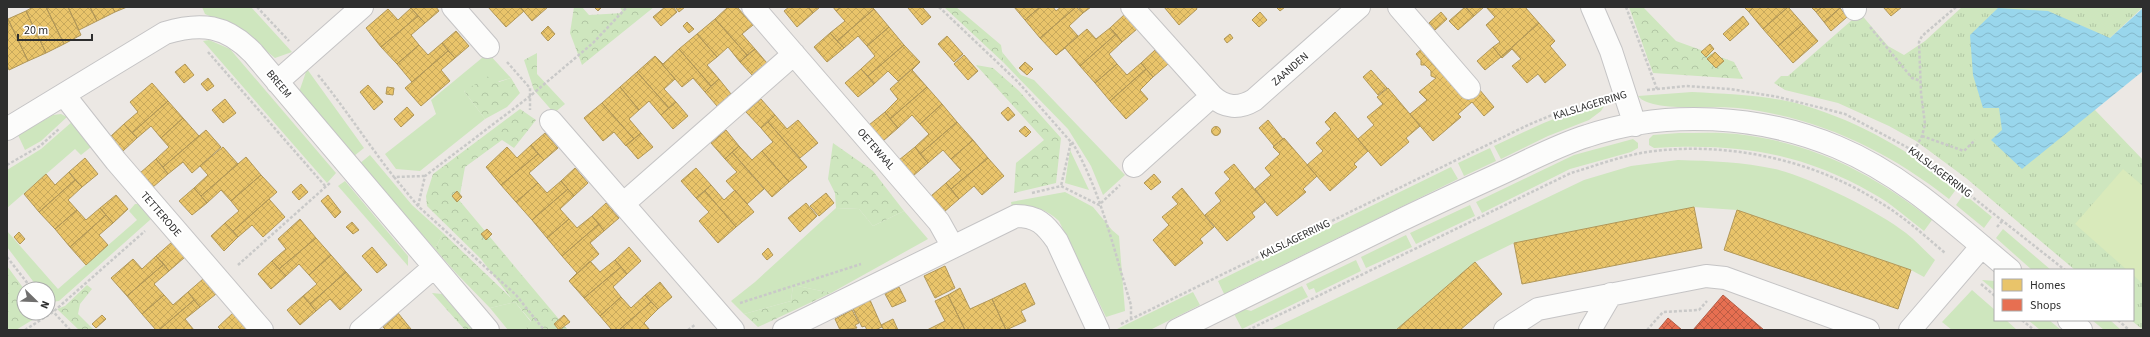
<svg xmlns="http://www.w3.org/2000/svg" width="2150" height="337" font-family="'Source Sans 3',sans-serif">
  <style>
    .grass { fill: #cee6be }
    .forest { fill: url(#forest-crowns) }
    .park { fill: url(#park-tufts) }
    .pitch { fill: #d9eabb }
    .water { fill: url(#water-waves) }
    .homes { fill: url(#homes-cross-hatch); stroke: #b19758 }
    .shops { fill: url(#shops-cross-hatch); stroke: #b05c46 }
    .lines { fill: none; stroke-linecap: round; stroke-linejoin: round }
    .minor-casing { stroke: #c5c4c5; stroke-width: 24 }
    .path { stroke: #c9c9c8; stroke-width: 2.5; stroke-dasharray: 3 2; stroke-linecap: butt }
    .minor { stroke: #fcfcfb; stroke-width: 22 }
    .labels { text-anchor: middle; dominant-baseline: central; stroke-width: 4; stroke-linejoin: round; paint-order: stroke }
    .street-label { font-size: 11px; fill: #2e2e2e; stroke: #fff }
  </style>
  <defs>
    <pattern id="forest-crowns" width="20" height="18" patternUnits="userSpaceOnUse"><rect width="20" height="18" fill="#cee6be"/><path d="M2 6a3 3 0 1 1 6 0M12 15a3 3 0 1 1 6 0" fill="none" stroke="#b1c6a4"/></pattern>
    <pattern id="park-tufts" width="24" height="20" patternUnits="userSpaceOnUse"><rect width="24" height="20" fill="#cee6be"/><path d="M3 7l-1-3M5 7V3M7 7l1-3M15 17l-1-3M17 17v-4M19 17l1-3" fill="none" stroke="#b1c6a4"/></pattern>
    <pattern id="water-waves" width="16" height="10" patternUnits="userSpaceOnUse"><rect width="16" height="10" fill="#99d6ec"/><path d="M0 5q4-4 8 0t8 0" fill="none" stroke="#84b8cb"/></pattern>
    <pattern id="homes-cross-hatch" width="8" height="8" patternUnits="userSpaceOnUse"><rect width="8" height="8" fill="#e9c46a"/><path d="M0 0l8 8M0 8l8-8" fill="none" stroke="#c8a95c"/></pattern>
    <pattern id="shops-cross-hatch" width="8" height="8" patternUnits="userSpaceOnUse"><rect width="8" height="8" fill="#e76f51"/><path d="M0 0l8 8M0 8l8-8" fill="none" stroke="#bc5c44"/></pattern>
  </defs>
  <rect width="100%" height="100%" fill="#ece8e4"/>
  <path class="grass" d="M202,7H251L292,52L275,58L239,29L205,14Z
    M209,40L230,49L336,173L327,183L203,41Z
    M1002,52L1021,75L1034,80L1125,175L1103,195L1091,166L1068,129L1004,63Z
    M488,53L511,78L464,91L485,119L420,171L396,169L385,154L436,114L431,100Z
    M307,69L364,148L354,156L298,95Z
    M1692,92C1729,94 1768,95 1803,105C1863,123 1909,151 1957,188L1949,199C1887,150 1817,117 1738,108C1715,105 1651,113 1638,96Z
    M1606,103L1601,111L1589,120L1548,136L1501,159L1494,146C1530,129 1566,111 1606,103Z
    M61,114L67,117L41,141L25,150L18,135L53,115Z
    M73,121L91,147L81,155L75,149L7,208V170L41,149Z
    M1679,133C1698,133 1718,132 1737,134C1814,143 1872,173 1932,220L1924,231C1907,218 1891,203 1872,193C1800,152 1736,143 1654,148L1649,145V139L1653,135Z
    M1633,139L1638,143V148L1631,152L1570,169L1482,213L1476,202L1574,155Z
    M1490,148L1496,161L1464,176L1458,163Z
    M1070,150L1089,190L1065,183Z
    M370,155L412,205L443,233L435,249L359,164Z
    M1678,160C1711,161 1743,162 1775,169C1810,177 1878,211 1906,233C1916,241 1925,251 1935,260L1924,277L1911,270L1737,210L1694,207L1514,243L1475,262L1396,330H1270L1584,180L1631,166Z
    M1451,167L1458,179L1235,288L1231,293L1225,296L1218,281Z
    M345,181L408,256V266L338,186Z
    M1065,192L1093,207L1112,230L1119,236L1125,311L1106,317L1059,221C1043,207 1033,205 1012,207L1011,202Z
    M1964,194L1992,217L1984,228L1956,205Z
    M135,204H138L151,219L59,301L51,302L48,299V289H39L7,247V231L58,289L137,220L129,211Z
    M1470,205L1475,216L1416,244L1410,233Z
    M836,208L859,209L873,226L904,211L928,239L831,293L793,285L791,301L744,314L731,301L755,282Z
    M2003,229L2051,270H2032L1996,238Z
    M1406,235L1412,247L1366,268L1361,257Z
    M1356,260L1361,271L1316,293L1314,288L1309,290L1306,284Z
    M1982,280L1995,281V291Z
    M1302,286L1308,297L1242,329L1232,310L1237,307L1251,311Z
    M1972,290L1995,310V320H2006L2017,330H1952L1942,322Z
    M1193,292L1200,305L1150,330L1117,329Z
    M515,302L531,322L525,330H508L490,308Z
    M2028,320H2049L2061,330H2040Z
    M2092,320H2110L2121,330H2104Z"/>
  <path class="forest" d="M574,7H582L589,15L623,13L620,7H654L582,65L570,33Z
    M944,7H956L1001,45L1004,63Z
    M1629,7H1643L1676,41L1734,62L1743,79L1653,73Z
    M537,53V74L565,104L554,113L534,90L524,60Z
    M976,65L993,68L1019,91L1061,138L1056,183L1014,193L1016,163L1044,140Z
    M492,74L499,82L511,78L520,93L507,107L485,119L464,91Z
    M520,109L536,120L514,148L502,140L465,167L459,200L568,330H525L531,321L515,302L490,308L456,273L435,249L443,233L511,298L481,259L427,206L426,196L433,174Z
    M833,143L873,171L904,211L873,226L859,209L836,208L835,193L828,179Z
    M7,266L24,289V313L42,314L16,330H7Z
    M87,285L92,289L80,304L78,314L94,330H79L57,309L65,306Z
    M793,285L831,293L758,327L744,314L791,301Z
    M432,293L442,294L473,330H465Z"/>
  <path class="park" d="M1962,7H2143L2110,38L2095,110L2143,160V330L2131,320H2133V270H2075L1966,178L1916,141L1889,126L1838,103L1785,90L1774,83L1781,76H1788L1860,13L1888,46L1904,55L1925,41Z"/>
  <path class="pitch" d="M2123,169L2143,186V284L2133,275V270H2127L2075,224Z"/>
  <path class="water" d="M1998,8L2048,11L2110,38L2143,8V71L2022,169L1991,140L2002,130L1999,108H1983L1973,75L1970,35Z"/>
  <path class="homes" d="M33,7H46L64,44L46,53L26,11Z
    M46,7H68L81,35L64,44Z
    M68,7H90L97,21L79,30Z
    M90,7H112L115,12L97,21Z
    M112,7H127L115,12Z
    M412,7H436L439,11L425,23L411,8Z
    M488,7H520L524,11L506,27Z
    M520,7H548L532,21Z
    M594,7H602L598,11Z
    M665,7H673L677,12L661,26L653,17Z
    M675,7H685L679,12Z
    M728,7H737L753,25L742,34L755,49L747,55L715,19Z
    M789,7H808L813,13L797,27L784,11Z
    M808,7H820L813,13Z
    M833,7H841L836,11Z
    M841,7H872L874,9L837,41L830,33L845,21L836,11Z
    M909,7H922L931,17L922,25L908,8Z
    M1014,7H1040L1025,20Z
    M1040,7H1053L1056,11L1061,7H1076L1040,38L1025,20Z
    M1076,7L1083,13L1069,26L1078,36L1056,55L1040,38Z
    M1078,7H1091L1083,13Z
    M1164,7H1196L1197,9L1179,25Z
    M1276,7H1285L1280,11Z
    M1465,7L1474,16L1458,30L1449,21Z
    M1466,7H1484L1474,16Z
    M1486,7H1525L1539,23L1501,57L1493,47L1500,42L1486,25L1495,17Z
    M1744,7H1754L1749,12Z
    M1754,7H1788L1763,29L1749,12Z
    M1788,7L1803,24L1778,46L1763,29Z
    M1811,7H1822L1816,12Z
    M1822,7H1841L1824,22L1816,12Z
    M1883,7H1902L1891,16Z
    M411,8L418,16L381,47L366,28L388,9L398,20Z
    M1840,8L1847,17L1831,31L1824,22Z
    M874,9L889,27L867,46L858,36L844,48L837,41Z
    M26,11L46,53L28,61L8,19Z
    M1260,12L1267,20L1259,27L1252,20Z
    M1441,12L1447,19L1435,30L1429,23Z
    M1125,14L1137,29L1122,42L1110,28Z
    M418,16L425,23L411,35L419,45L397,64L381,47Z
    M1743,16L1749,24L1730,41L1723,34Z
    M8,19L28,61L9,70L7,65Z
    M715,19L747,55L740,62L728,47L717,57L697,34Z
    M687,22L694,29L689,33L683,26Z
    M1539,23L1555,41L1550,46L1566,65L1545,83L1538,74L1527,83L1512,66L1521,59L1512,49L1502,58L1501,57Z
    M1803,24L1818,41L1793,63L1778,46Z
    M548,26L555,34L548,41L541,33Z
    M889,27L904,45L868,76L861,69L875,56L867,46Z
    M1110,28L1116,34L1080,66L1065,48L1056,55L1087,29L1096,39Z
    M456,31L469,46L455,58L442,43Z
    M830,33L844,48L827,62L814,47Z
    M697,34L717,57L707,65L719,79L711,86L679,49Z
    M1116,34L1122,42L1109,54L1117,64L1095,83L1080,66Z
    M1230,34L1233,38L1227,43L1224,39Z
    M947,36L963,54L954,62L938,44Z
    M442,43L448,51L412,82L397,64L419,45L428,55Z
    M1710,44L1714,49L1706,57L1701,52Z
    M904,45L920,62L898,81L888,71L874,84L868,76Z
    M1425,46L1479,89L1494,107L1484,116L1472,102L1458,114L1461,117L1433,141L1410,114L1427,100L1419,92L1436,78L1431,76V71L1425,65H1421V60L1416,54Z
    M1493,47L1501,57L1485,70L1477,61Z
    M679,49L711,86L705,92L693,78L682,87L655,56L663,64Z
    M755,49L767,63L752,75L740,62Z
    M1155,50L1168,64L1153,77L1141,63Z
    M448,51L455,58L441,70L450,81L421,106L405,88Z
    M1715,52L1724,61L1716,68L1707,59Z
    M964,55L978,71L968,80L954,64Z
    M655,56L675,79L664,89L676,102L669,108L637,72Z
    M920,62L912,70L927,87L890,119L885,112L898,99L890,89Z
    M1025,62L1033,69L1027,75L1019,68Z
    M1141,63L1146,69L1110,101L1095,83L1117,64L1127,75Z
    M185,64L194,75L184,83L175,72Z
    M861,69L874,84L858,97L845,83Z
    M1146,69L1153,77L1140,90L1148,99L1126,119L1110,101Z
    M1371,70L1387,88L1378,95L1363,77Z
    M637,72L669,108L661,115L649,101L639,110L620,87Z
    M208,78L214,86L207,91L201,84Z
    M719,79L731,94L717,106L705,92Z
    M152,83L168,101L132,133L124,124L138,112L130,102Z
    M368,85L383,102L374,110L360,92Z
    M387,87L394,88L393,95L386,94Z
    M620,87L639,110L629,119L641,133L634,139L602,103Z
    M927,87L942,104L920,124L912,115L898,128L890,119Z
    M1388,88L1420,126L1406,138L1409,142L1381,166L1358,139L1374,125L1367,117L1383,104L1377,97Z
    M225,99L236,113L223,123L212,110Z
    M761,99L775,115L761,128L746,112Z
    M168,101L183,118L161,138L151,126L137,138L132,133Z
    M676,102L688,116L673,129L661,115Z
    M602,103L634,139L626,146L614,132L603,141L584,118Z
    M942,104L957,122L920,154L915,147L929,134L920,124Z
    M407,107L414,115L401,127L394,119Z
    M1008,107L1015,115L1008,121L1001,113Z
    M885,112L898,128L883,141L869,125Z
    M1335,112L1368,151L1354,164L1357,167L1330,191L1307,165L1323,151L1316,143L1331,129L1325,122Z
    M775,115L787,129L798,120L818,143L800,158L768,122Z
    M183,118L199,136L163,167L156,159L169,147L161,138Z
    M1268,120L1283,139L1274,146L1259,128Z
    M768,122L807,167L789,182L762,151L773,142L761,128Z
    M957,122L973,140L951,159L943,150L928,163L920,154Z
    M124,124L137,138L123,151L110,137Z
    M1025,126L1031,132L1026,137L1019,131Z
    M1211.5 131a4.5 4.5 0 1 1 9 0a4.5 4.5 0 1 1-9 0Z
    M206,130L221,147L192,173L183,162L168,174L163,167Z
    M726,130L739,146L725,159L711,143Z
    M545,133L558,148L544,160L531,145Z
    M641,133L653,147L638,159L626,145Z
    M1284,138L1317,176L1303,189L1306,192L1277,216L1255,189L1271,175L1265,168L1280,154L1273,147Z
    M973,140L988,158L951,189L946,183L961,170L951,159Z
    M531,145L538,154L501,185L486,167L507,147L517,158Z
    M739,146L752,160L762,151L789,182L772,197L732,152Z
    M223,147L238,164L201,196L194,188L208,175L200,166Z
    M915,147L928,163L913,176L899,160Z
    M732,152L764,189L747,204L726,181L737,172L725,159Z
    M538,154L544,160L529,173L538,183L516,202L501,185Z
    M246,157L261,175L231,201L221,190L207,203L201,196Z
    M85,158L98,174L82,187L69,172Z
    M988,158L1004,176L982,195L974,186L959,199L951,189Z
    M156,159L168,174L153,187L140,173Z
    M1234,164L1265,202L1252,213L1255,217L1227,241L1205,215L1221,201L1215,193L1230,179L1224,172Z
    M575,168L588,183L574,196L561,181Z
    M696,168L711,185L696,198L681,181Z
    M69,172L75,180L39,212L24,194L46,174L55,185Z
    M1154,174L1161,182L1151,190L1144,183Z
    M261,175L277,192L233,231L225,223L239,211L231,201Z
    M75,180L82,187L68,200L77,210L55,229L39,212Z
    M561,181L568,189L532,220L516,202L538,183L547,193Z
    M946,183L959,199L944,212L931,196Z
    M301,184L308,192L299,200L292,192Z
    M711,185L724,200L735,190L754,212L736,227L705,191Z
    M194,188L207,203L192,215L179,201Z
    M1182,188L1214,227L1200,239L1203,243L1175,266L1153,240L1169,225L1162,217L1178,204L1172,197Z
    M568,189L574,196L560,209L569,219L547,238L532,220Z
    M457,191L462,197L457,202L452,196Z
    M705,191L736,227L718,243L699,221L709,212L696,198Z
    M826,193L834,203L819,216L810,206Z
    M116,195L128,209L113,223L100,208Z
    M328,195L341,212L335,218L321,201Z
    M269,199L285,217L263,237L252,225L238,237L233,231Z
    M606,203L619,218L604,231L592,216Z
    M806,203L817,216L800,232L788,218Z
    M1694,207L1702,248L1522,284L1514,243Z
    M100,208L106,215L70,247L55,229L77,210L86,220Z
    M1737,210L1911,270L1898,309L1724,250Z
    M106,215L113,223L99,235L108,245L86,265L70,247Z
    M592,216L599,224L562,256L547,238L569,219L577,228Z
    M300,219L316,238L279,269L272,261L286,249L278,239Z
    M352,222L359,230L353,234L346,227Z
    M225,223L238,237L224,251L211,236Z
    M599,224L604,231L590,243L599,254L569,281L577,273L562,256Z
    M487,229L492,234L486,240L481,234Z
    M19,232L25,239L20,244L14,237Z
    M316,238L331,255L309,275L299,264L286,276L279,269Z
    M172,242L185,257L169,271L156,256Z
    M372,247L387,265L377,273L362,256Z
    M629,247L641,261L627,274L615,260Z
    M768,248L773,255L767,260L762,254Z
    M331,255L346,272L310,304L303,296L317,284L309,275Z
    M156,256L164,264L127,296L111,278L133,259L142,269Z
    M615,260L621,267L584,298L569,281L590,261L600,272Z
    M272,261L286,276L271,289L258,274Z
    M1475,262L1502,294L1460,330H1396Z
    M164,264L169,271L154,284L164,295L142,314L127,296Z
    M945,266L955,288L935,298L924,276Z
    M621,267L627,274L613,287L621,297L600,316L584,298Z
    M346,272L362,290L340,310L330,299L316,311L310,304Z
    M203,279L216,294L200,307L188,292Z
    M660,282L672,297L658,309L645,295Z
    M1025,283L1035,304L1021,311L1026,321L1006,330L992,299Z
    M899,287L906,301L892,307L885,294Z
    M960,288L970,309L992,299L1006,330H965L948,295Z
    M188,292L194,300L159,330H156L142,314L164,295L173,305Z
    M645,295L651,302L619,330H612L600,316L621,297L631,308Z
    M948,295L965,330H927L945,321L935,301Z
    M303,296L316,311L300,325L287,310Z
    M194,300L200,307L185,319L194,330H159Z
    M870,300L882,327L875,330H867L865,326L862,327L853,309Z
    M651,302L658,309L644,323L650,330H619Z
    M852,310L859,323L855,325L857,328L840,330L835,319Z
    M233,313L247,329L221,330L218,327Z
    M398,313L411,329L386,330L383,327Z
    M102,315L106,319L96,328L92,324Z
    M564,315L570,322L559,330L554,324Z
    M893,319L898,330H884L881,325Z"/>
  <path class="shops" d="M1723,295L1764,330H1693Z
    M1668,318L1682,330H1658Z"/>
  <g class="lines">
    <defs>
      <path id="minor" d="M453,7L488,47
        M753,7L939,222L953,247
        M1132,7L1212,96C1225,108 1239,109 1254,100L1359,7
        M1399,7L1469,88
        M1592,7L1611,51L1635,125
        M1854,7L1855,9
        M277,82L362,7
        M64,95L116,161L262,330
        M551,121L733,330
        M7,129L165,33C201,22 226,25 253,53L488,330
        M1134,166L1212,96
        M623,204L794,54
        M2069,320L2081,330
        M361,330L434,267
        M784,330L1016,216C1037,216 1045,224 1057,241L1098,330
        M1177,330C1250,294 1324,258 1397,222C1432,205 1467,189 1502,173C1530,160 1558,145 1587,136C1666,109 1761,115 1837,147C1904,175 1955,224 2010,270
        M1505,330L1538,309L1706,276L1725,278L1868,330
        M1590,330L1611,294
        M1910,330L1982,246"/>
    </defs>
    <use href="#minor" class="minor-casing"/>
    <path class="path" d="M257,7L289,41
      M939,7L1018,82L1071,142L1061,186
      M1626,7L1657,89
      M1870,27L1912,78L1921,81
      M208,52L326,187
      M507,62L530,88V110
      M318,75C345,108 368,144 394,177L425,176
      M1647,90L1686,86L1730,89L1778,97L1845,114L1914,151L2065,270
      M1922,136L1964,151L1975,140
      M1072,142C1101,191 1114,251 1131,305V318
      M1914,151L1922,136L1925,124L1921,93L1919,42L1922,36L1956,7
      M7,165L40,146L60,128
      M394,177L418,206L516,295L544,330
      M1032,193L1061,186L1099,205L1120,185
      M418,206L425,176L529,97L593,43L627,7
      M1997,227L2003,220
      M7,257L32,289
      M238,265L331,182
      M1981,284L1995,296
      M740,303L861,264
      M48,306L70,330
      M2022,320L2034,330
      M2118,320L2129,330
      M1121,324L1528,125L1552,115L1601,100
      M25,330L53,312L145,231
      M688,330L696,324
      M1248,330L1571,173C1598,165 1626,154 1655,151C1732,142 1816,161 1881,203C1904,217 1924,235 1945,253
      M1647,330L1663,312L1699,310L1707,301"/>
    <use href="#minor" class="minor"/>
  </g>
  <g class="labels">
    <g class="street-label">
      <text transform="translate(1290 69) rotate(-41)">ZAANDEN</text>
      <text transform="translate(279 84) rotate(50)">BREEM</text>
      <text transform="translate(1590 105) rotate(-17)">KALSLAGERRING</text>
      <text transform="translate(876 149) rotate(49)">OETEWAAL</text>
      <text transform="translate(1940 172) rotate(37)">KALSLAGERRING</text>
      <text transform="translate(161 214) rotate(49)">TETTERODE</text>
      <text transform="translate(1295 239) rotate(-26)">KALSLAGERRING</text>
    </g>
  </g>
  <rect width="2150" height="337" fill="none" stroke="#2e2e2e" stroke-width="16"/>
  <rect x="1994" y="269" width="140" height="52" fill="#ffffff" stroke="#ababab"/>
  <rect x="2002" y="279" width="20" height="12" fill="#e9c46a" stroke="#ababab"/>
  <text x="2030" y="289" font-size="12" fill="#2e2e2e">Homes</text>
  <rect x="2002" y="299" width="20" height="12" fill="#e76f51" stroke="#ababab"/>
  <text x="2030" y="309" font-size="12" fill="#2e2e2e">Shops</text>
  <g transform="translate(36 301) rotate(113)"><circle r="19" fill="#ffffff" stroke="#ababab"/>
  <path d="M0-3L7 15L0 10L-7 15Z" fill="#706f6e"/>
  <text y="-6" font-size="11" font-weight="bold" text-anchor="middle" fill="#2e2e2e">N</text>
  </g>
  <path d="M18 34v6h74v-6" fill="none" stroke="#2e2e2e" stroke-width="2"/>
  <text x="24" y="34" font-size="12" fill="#2e2e2e" stroke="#ffffff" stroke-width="3" paint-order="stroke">20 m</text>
</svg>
